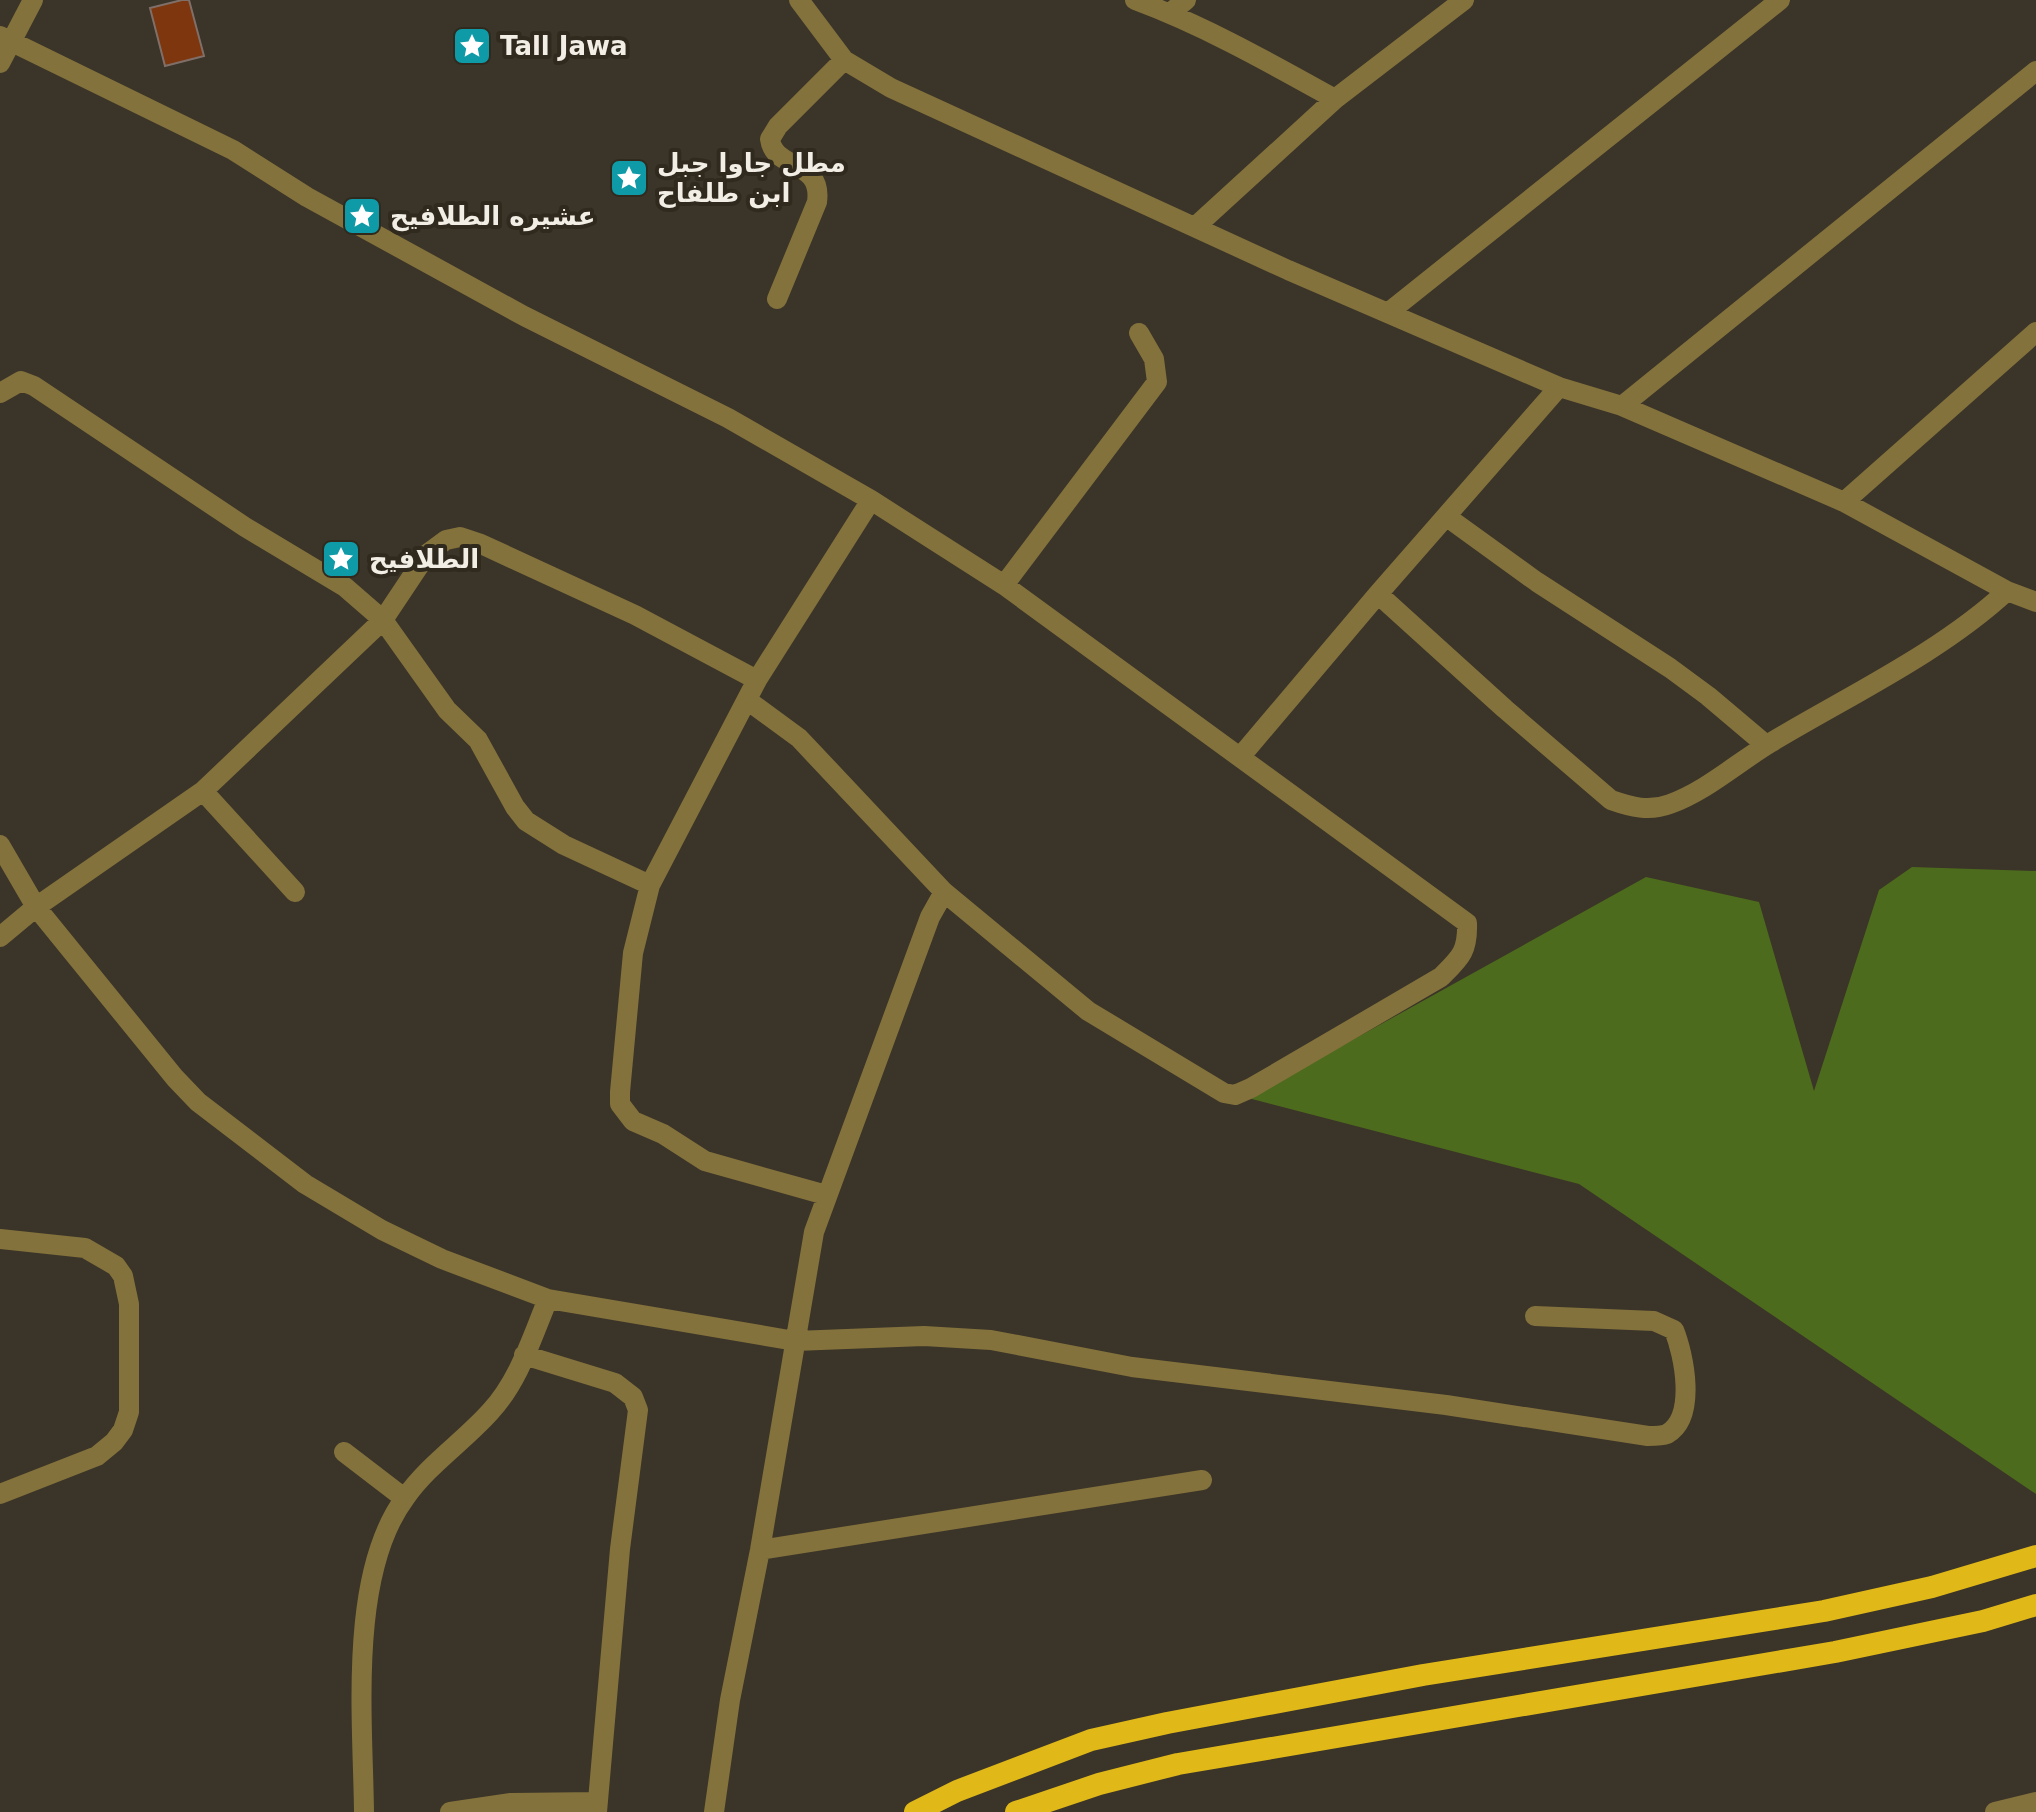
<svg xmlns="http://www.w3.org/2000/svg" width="2036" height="1812" font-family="'DejaVu Sans',Cairo,sans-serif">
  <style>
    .forest { fill: #4d6b1c }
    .building { fill: #7d360d; stroke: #7f6f68; stroke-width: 2 }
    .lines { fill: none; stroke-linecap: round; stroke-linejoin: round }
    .minor { stroke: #83723c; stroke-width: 20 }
    .trunk { stroke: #e0b818; stroke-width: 22 }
    .labels { text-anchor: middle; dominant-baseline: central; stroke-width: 8; stroke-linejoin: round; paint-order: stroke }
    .poi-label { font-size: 26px; font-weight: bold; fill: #f2eee6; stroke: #302a1e; text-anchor: start }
  </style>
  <rect width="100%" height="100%" fill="#3b3428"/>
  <path class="forest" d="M1912,867L2036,871V1494L1579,1184L1248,1098L1646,877L1759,902L1814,1091L1879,890Z"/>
  <path class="building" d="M182,0H189L204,56L165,66L150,8Z"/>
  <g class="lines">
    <path class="minor" d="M799,0L844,60L891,88L1288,270L1559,387L1622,406L1844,502L2007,591L2036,602
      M1135,0C1205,26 1270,63 1335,99
      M1170,13L1186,0
      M0,36L233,150L307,197L524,316L728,418L871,500L1004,585L1467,923C1468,952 1460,958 1441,977L1251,1088L1235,1095L1224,1093L1088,1011L944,892L799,738L747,700
      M0,63L33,0
      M1195,227L1335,99L1464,0
      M777,299L817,202C823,159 774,171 770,139L778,126L844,60
      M1389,312L1780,0
      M0,393L21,381L34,386L245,527L345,587L383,620L447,710L478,740L515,807L526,821L564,845L650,885
      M1622,406L2036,71
      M1844,502L2036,332
      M1447,517L1537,582L1670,668L1708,696L1766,745
      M1004,585L1157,382L1154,359L1139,333
      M1378,594L1505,709L1611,800C1631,807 1649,812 1670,804C1706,791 1737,763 1770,743C1848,696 1940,653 2007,591
      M1241,756L1378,594L1559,387
      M203,791L295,892
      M0,845L36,907L175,1078L198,1102L305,1184L382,1230L442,1259L548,1299L795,1341L924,1336L991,1340L1132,1367L1446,1405L1648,1436C1654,1436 1662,1436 1667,1434C1697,1417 1684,1355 1674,1330L1654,1321L1535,1316
      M0,937L36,907L203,791L383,620L427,554L446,540L460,537L481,544L635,615L757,680
      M826,1195L705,1161L663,1134L633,1121L620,1104V1092L633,953L650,885L757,680L871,500
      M0,1239L85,1248L116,1266L123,1276L129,1304V1412L123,1430L114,1442L97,1456L0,1494
      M524,1355L615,1383L633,1397L638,1410L620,1549L597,1812
      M344,1452L404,1498
      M760,1550L1202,1480
      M364,1812C363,1720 348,1575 405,1498C428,1465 463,1442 490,1412C519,1381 532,1337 548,1299
      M450,1812L511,1803L598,1802
      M714,1812L730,1700L760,1550L814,1232L930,917L944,892
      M1995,1812L2036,1802"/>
    <path class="trunk" d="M915,1812L957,1791L1091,1740L1167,1723L1423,1675L1824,1611L1932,1587L2036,1556
      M1016,1812L1099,1784L1178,1764L1835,1652L1983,1621L2036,1605"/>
  </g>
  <defs>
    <symbol id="sight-square" viewBox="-11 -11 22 22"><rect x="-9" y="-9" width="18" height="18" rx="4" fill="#0f9aa8" stroke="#302a1e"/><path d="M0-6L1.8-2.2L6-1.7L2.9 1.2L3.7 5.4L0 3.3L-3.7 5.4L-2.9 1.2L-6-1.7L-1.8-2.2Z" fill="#fff"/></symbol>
  </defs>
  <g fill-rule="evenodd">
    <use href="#sight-square" x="450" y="24" width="44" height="44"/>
    <use href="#sight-square" x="607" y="156" width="44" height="44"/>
    <use href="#sight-square" x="340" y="194" width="44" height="44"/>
    <use href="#sight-square" x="319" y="537" width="44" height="44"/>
  </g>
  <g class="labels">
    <g class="poi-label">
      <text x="500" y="46">Tall Jawa</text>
      <text x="657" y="163">مطل جاوا جبل<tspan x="657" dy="30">ابن طلفاح</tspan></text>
      <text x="390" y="216">عشيره الطلافيح</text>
      <text x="369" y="559">الطلافيح</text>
    </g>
  </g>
</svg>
